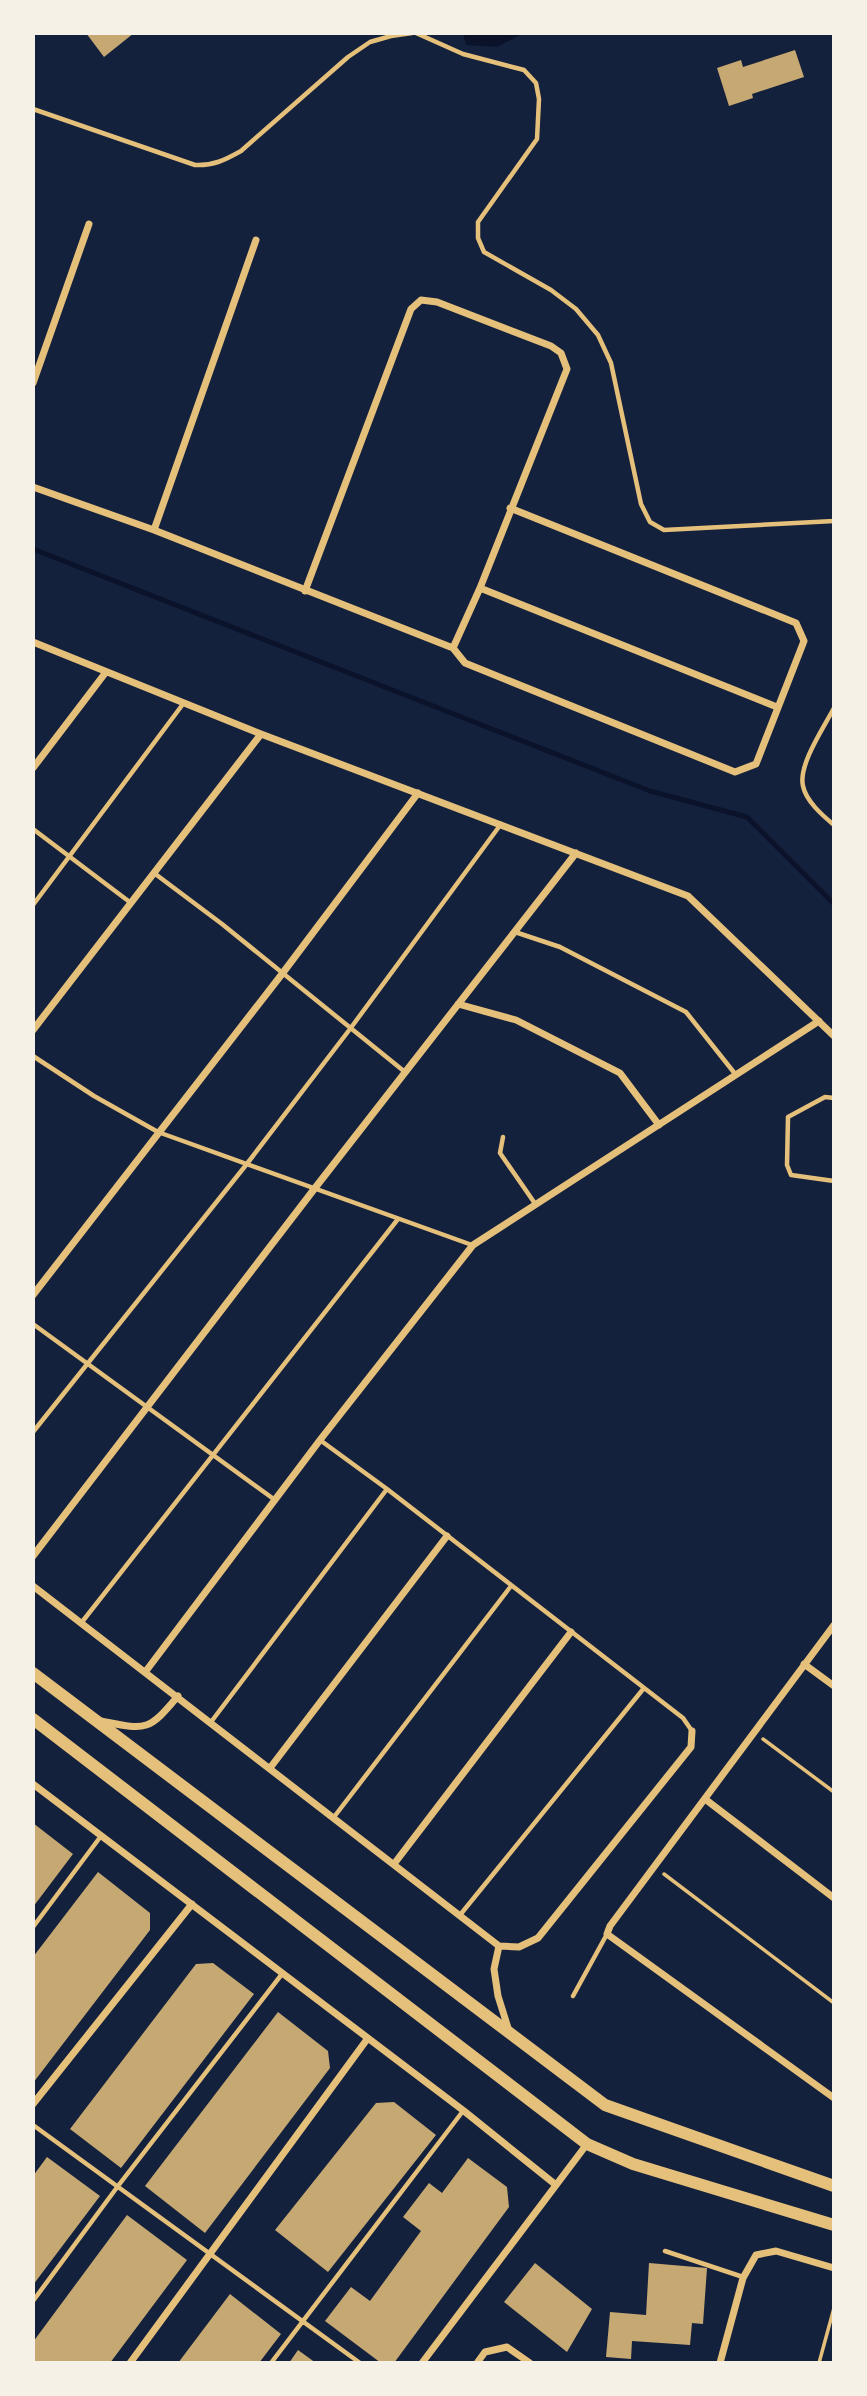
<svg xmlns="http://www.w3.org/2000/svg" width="867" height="2396" font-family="'Zilla Slab',serif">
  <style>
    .water { fill: #0b132b }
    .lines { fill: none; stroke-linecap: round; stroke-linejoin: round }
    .stream { stroke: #0b132b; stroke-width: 5 }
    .building { fill: #c6a872 }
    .path { stroke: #e5c07b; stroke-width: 3.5 }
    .service { stroke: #e5c07b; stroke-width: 4.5 }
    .minor { stroke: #e5c07b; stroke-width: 7 }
    .tertiary { stroke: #e5c07b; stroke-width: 12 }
  </style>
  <rect width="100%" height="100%" fill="#14213d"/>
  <path class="water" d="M463,33H524L497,47L466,45Z"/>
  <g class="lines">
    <path class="stream" d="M33,549L650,791L747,817L834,904"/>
  </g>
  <path class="building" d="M86,33H134L104,57Z
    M795,50L804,77L752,94L753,98L729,106L717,68L741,60L743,67Z
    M33,1823L73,1854L33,1907Z
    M98,1872L150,1913V1930L33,2083V1957Z
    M213,1963L254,1994L121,2168L70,2129L196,1964Z
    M278,2012L328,2051L330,2068L205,2233L145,2186Z
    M394,2102L436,2135L328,2272L275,2230L376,2103Z
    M47,2157L100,2196L33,2285V2176Z
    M468,2158L507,2187L509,2207L394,2363H381L325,2321L351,2287L370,2301L421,2231L403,2217L429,2183L442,2193Z
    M127,2215L187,2260L110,2363H33V2342Z
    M535,2263L592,2309L567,2352L504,2302Z
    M649,2263L707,2268L703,2324L692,2323L690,2345L632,2341L631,2359L606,2357L610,2312L646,2315Z
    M230,2294L281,2334L259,2363H178Z
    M298,2350L316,2363H289Z"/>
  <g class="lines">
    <path class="path" d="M763,1739L834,1792
      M664,1874L834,2003
      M819,2363L834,2308"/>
    <path class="service" d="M416,33L463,54L524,70L536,83L539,99L537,139L478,222V238L484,252L551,290L576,309L598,335L611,363L641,504L650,522L664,530L834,521
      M33,109L195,165C213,166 225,160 241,151L348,57L370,42L391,36L412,33
      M834,708C824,727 798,765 803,786C806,801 822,815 834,825
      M33,829L131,903
      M154,873L222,924L405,1072
      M33,905L183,704
      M515,932L560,947L686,1012L736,1075
      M33,1056L94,1096L158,1132L472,1245
      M834,1098L825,1097L788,1117L787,1165L791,1175L834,1181
      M503,1137L500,1153L536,1205
      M33,1324L275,1500
      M33,1432L246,1165L350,1029L501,824
      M320,1440L387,1489L683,1718L692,1731
      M82,1622L398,1219
      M211,1722L387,1489
      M334,1817L511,1586
      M460,1915L644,1688
      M33,1927L101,1836
      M573,1996L607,1934
      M33,2125L360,2363
      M665,2251L743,2277
      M33,2301L118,2186L282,1974
      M271,2363L463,2111"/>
    <path class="minor" d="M33,383L89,224
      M33,487L154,530L453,648L465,663L735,772L756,764L804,641L796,623L510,508
      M154,530L256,240
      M480,588L777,707
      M305,591L411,309L421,300L437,302L551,346L561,353L567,369L480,588L453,648
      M33,642L261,734L688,896L834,1036
      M33,768L106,672
      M458,1004L516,1020L620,1073L659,1125
      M33,1030L261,734
      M33,1295L282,974L418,793
      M33,1556L315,1188L576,853
      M33,1586L499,1946
      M834,1625L610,1926L607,1934L834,2098
      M804,1664L834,1686
      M146,1671L320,1440L473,1245L819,1021
      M101,1721C146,1730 148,1732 178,1696
      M270,1768L447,1536
      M33,1784L464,2111L556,2185
      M705,1799L834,1898
      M394,1864L571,1632
      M499,1946L519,1947L538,1938L691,1747L692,1731
      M499,1946L494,1969L498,1996L509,2031
      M33,2104L192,1904
      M130,2363L368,2038
      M422,2363L587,2144
      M477,2363L485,2352L507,2347L530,2363
      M720,2363L743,2278L756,2255L776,2251L834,2268"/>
    <path class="tertiary" d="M33,1673L605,2105L834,2186
      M33,1719L587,2144L633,2164L834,2225"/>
  </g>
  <rect width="867" height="2396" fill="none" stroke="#f6f1e7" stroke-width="70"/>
</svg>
